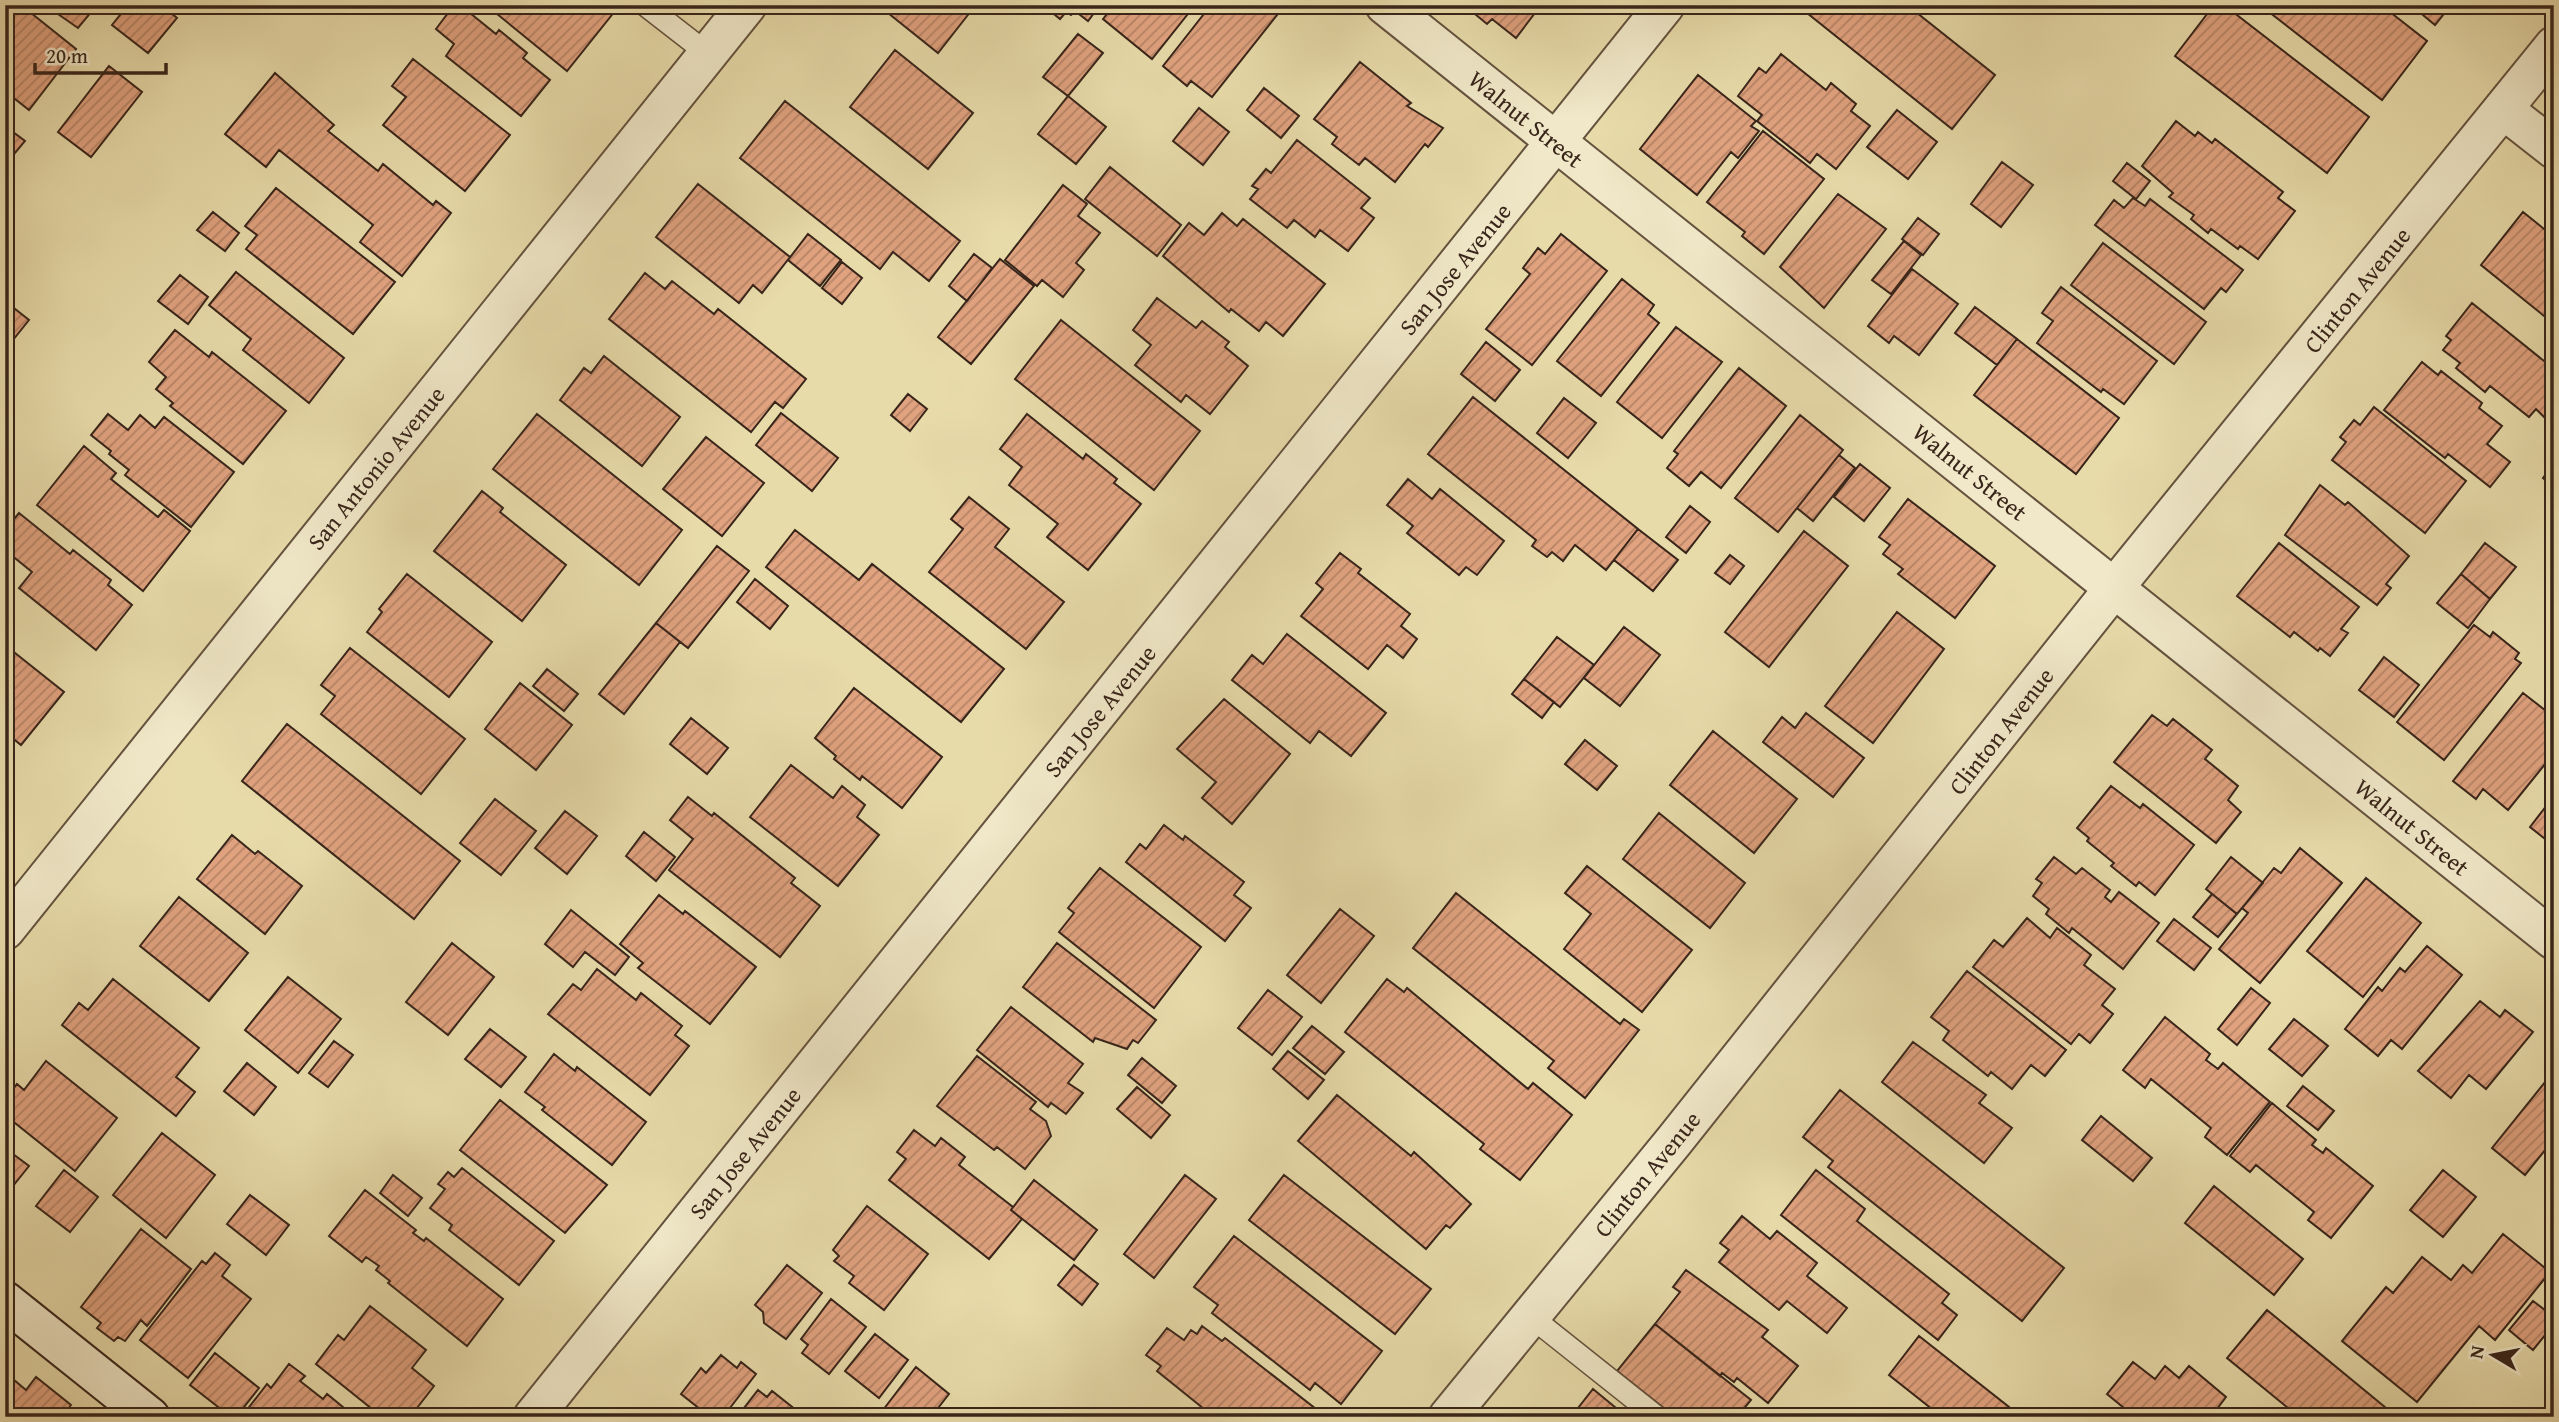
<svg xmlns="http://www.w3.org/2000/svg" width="2559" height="1422" font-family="'Gentium Book Plus',serif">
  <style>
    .building { fill: url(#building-hatch); stroke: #38251a; stroke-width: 2 }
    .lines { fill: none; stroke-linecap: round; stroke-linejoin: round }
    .lane-casing { stroke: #64523e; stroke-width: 24 }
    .street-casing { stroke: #64523e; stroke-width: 42 }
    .secondary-casing { stroke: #38251a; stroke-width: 42 }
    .lane { stroke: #f0e8c8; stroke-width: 21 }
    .street { stroke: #f0e8c8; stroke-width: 38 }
    .secondary { stroke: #f0e8c8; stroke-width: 38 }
    .labels { text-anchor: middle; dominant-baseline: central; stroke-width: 6; stroke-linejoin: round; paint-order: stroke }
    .street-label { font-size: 24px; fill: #38251a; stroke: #f0e8c8 }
  </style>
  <defs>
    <pattern id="building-hatch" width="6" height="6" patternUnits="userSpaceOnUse" patternTransform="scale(1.75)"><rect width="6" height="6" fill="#e0a27f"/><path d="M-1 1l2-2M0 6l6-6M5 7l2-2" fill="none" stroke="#b78467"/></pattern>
  </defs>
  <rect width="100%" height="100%" fill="#e8dbaa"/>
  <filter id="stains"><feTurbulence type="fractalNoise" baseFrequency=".00286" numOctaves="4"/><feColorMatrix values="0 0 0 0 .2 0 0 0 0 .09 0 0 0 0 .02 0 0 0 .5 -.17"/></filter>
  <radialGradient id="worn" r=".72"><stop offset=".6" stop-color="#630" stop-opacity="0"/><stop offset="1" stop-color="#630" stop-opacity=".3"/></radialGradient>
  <path class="building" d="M5,5H21L76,49L29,110L5,91Z
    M45,5H97L78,28Z
    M128,5H161L177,18L148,53L112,25Z
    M454,5H460L496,34L499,30L527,53L523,58L550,80L521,116L446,56L454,44L436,29Z
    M486,5H619V6L567,71Z
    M878,5H963L971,11L938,53Z
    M1043,5H1100L1088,21L1075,11L1071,15L1066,12L1060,19Z
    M1114,5H1195L1152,59L1103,19Z
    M1211,5H1285L1212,97L1191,81L1187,86L1163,66Z
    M1464,5H1541L1516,38L1492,19L1487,24Z
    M1797,5H1907L1995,75L1952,129Z
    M2214,5H2224L2369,117L2327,173L2175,56Z
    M2260,5H2381L2427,41L2382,100Z
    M2411,5H2451L2435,25Z
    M1078,34L1103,53L1068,96L1043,77Z
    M895,50L973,113L928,169L850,107Z
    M1781,54L1826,90L1831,83L1856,104L1851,111L1870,126L1836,169L1817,154L1810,163L1757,121L1762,115L1738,96L1759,68L1766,73Z
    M413,59L510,135L465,191L383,125L406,97L392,86Z
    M1360,62L1411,103L1407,106L1443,128L1428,147L1425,144L1395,182L1365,158L1359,165L1332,144L1337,137L1314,119Z
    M109,66L142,92L91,157L58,132Z
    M275,73L334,125L328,131L378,171L383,164L433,205L436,201L451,213L402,276L360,242L373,225L279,150L266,167L225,134Z
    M1698,75L1756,121L1751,126L1759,131L1738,158L1731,152L1697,195L1640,149Z
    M1264,88L1299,116L1281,138L1247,110Z
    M1068,96L1106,127L1076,164L1038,134Z
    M785,101L960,241L929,281L893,252L880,269L740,158Z
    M1199,108L1229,132L1203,165L1173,141Z
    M1897,110L1937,142L1908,179L1867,147Z
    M2176,121L2195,136L2198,132L2212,143L2215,139L2283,192L2278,198L2295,211L2258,259L2240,246L2238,249L2211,229L2208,233L2191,219L2194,215L2169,197L2173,193L2142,166Z
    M5,126L25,141L5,165Z
    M1763,131L1824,179L1764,254L1742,236L1745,232L1707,202Z
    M1297,140L1370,198L1361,208L1374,218L1348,251L1320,230L1315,237L1294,220L1287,228L1250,199L1258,189L1252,186L1266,169L1271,173Z
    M2002,162L2033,185L2001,227L1971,204Z
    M2127,163L2150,181L2136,199L2113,181Z
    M1110,167L1181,225L1157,256L1085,199Z
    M698,184L790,257L762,293L753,285L739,303L656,237Z
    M1063,185L1087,204L1078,216L1100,233L1076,263L1084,270L1063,297L1042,280L1037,286L1005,260Z
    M276,188L395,282L353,334L246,249L257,235L245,226Z
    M1838,194L1886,229L1824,308L1780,267Z
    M2133,198L2145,206L2150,199L2243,270L2226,292L2221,288L2204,309L2095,225L2114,200L2124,208Z
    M213,212L239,233L225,251L197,230Z
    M2523,212L2554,237V324L2481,265Z
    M1222,213L1237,226L1243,219L1325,284L1283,336L1266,322L1259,331L1231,309L1229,312L1163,256L1189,223L1204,235Z
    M1918,218L1939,234L1923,255L1902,239Z
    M808,234L841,260L820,286L788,260Z
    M1561,234L1607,271L1532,365L1486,329L1530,274L1523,268L1538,248L1545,254Z
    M1904,241L1921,255L1891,294L1872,280Z
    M2103,243L2206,322L2174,364L2071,285Z
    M974,254L992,268L967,301L949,286Z
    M1000,259L1034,286L971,364L938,337Z
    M842,262L862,278L842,304L822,288Z
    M1912,269L1958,304L1919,355L1894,336L1889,343L1868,326Z
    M236,272L344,358L309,403L243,350L251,339L209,305Z
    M645,273L665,289L672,281L714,314L718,309L806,379L783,408L775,402L751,432L609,319Z
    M180,275L208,297L188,324L158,301Z
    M1622,279L1654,305L1648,314L1659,323L1601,396L1557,361Z
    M2061,287L2157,361L2124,404L2103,389L2101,392L2037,343L2053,321L2042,313Z
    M1157,298L1196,328L1202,321L1229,342L1225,347L1248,366L1210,414L1186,395L1181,402L1135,365L1151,345L1133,330Z
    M5,301L29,320L5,350Z
    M2472,303L2554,369V404L2544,417L2536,409L2529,417L2490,386L2485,392L2456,368L2460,363L2443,350L2451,340L2446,336Z
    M1975,307L2017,339L1997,365L1955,333Z
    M1061,320L1200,431L1154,490L1015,379Z
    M1676,327L1722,362L1662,438L1617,402Z
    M175,330L209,357L212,352L286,411L243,464L170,406L173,403L156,389L166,377L149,362Z
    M2017,339L2119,418L2076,474L1974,395Z
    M1486,342L1520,370L1495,401L1461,374Z
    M604,356L680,417L642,466L560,400L584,368L591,373Z
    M2422,362L2438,375L2441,371L2482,403L2479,408L2502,426L2487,444L2510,462L2490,487L2448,454L2445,458L2384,410Z
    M1739,368L1786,406L1721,488L1701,472L1689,486L1667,468L1678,454L1674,451Z
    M908,394L927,409L910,431L891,415Z
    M1473,397L1638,529L1606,570L1575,545L1563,561L1552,552L1547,557L1532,546L1536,540L1428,454Z
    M1564,398L1596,423L1568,458L1537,433Z
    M2374,407L2466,481L2425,533L2332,460L2346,442L2340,437L2354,420L2360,425Z
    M781,413L838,458L812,491L756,445Z
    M108,414L128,430L140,415L155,428L164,417L234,472L191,527L125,475L129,470L109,454L111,451L91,435Z
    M537,414L682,530L639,585L493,469Z
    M1027,414L1083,459L1086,454L1117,479L1114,483L1141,504L1088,570L1047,537L1058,524L1009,485L1022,467L1000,449Z
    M1800,415L1843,450L1778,532L1735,498Z
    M706,437L764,483L722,536L663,489Z
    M84,446L116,473L111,479L158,517L164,510L190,531L143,591L37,505Z
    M1839,455L1855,468L1813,521L1797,508Z
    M2554,463V487L2543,478Z
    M1860,464L1890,488L1864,521L1834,497Z
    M1408,479L1432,499L1440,489L1504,541L1477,575L1466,567L1459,575L1407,533L1413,526L1387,505Z
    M2320,485L2345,505L2348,502L2409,556L2386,584L2391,588L2377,605L2285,535Z
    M482,491L503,508L500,512L566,565L522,621L434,551Z
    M969,497L1009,529L995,547L1064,602L1026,649L929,572L963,529L951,519Z
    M1908,499L1995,566L1955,618L1898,574L1903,569L1883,554L1890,545L1879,537Z
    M1690,506L1710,522L1686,553L1666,537Z
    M19,513L70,554L73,550L111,580L108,585L132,605L96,650L19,588L32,572L5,550V530Z
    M1638,529L1678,560L1653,591L1614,560Z
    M795,530L859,580L872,564L1004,669L961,722L766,567Z
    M1804,531L1848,566L1769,667L1725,632Z
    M2279,543L2359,607L2341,629L2348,633L2330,656L2320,648L2318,651L2294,632L2290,637L2237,596Z
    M2485,543L2516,567L2490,599L2461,574Z
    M717,546L749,571L688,648L656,623Z
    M1340,553L1361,569L1358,573L1410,614L1401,626L1417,639L1403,658L1387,645L1368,669L1301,616L1323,589L1316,583Z
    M1730,555L1744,566L1730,584L1715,573Z
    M407,574L492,642L449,697L367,632L382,612L379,609Z
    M2461,574L2490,599L2468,628L2437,603Z
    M755,579L788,606L770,629L737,602Z
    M1897,612L1944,649L1873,743L1825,706Z
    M656,623L680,642L624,714L599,694Z
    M2474,625L2490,637L2493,632L2519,653L2515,659L2521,663L2444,760L2397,722Z
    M1624,627L1660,655L1620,706L1584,678Z
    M1287,634L1386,713L1351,756L1319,731L1310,743L1232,680L1252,655L1263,664Z
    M1557,637L1594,665L1560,707L1524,679Z
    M5,645L64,692L21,745L5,732Z
    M350,648L465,739L421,794L321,714L335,696L321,685Z
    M2384,657L2419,685L2394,717L2359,690Z
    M547,669L578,694L564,711L533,686Z
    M1524,679L1554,702L1542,718L1512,694Z
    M520,683L572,725L536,770L485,729Z
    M854,688L942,757L902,808L862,776L860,780L834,759L836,756L815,738Z
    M2523,693L2554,717V753L2508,810L2483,789L2476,799L2453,781Z
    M1224,699L1290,754L1232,824L1202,798L1216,782L1177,749Z
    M1806,713L1864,758L1833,797L1763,742L1782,717L1795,728Z
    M2152,715L2167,726L2173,719L2212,750L2205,759L2238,786L2228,800L2241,812L2216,843L2114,762Z
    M691,718L728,748L707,774L670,744Z
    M287,724L460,861L414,919L242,781Z
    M1713,731L1797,799L1754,853L1670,785Z
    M1585,740L1617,766L1597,790L1565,764Z
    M791,765L833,798L842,786L865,805L857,817L879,835L838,886L750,817Z
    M2111,786L2140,808L2143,804L2194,845L2155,895L2139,882L2136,886L2111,866L2114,863L2087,841L2089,838L2077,828Z
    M2554,796V846L2530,827Z
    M688,797L712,816L714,813L795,878L791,883L820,906L780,957L669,870L693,839L670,820Z
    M495,799L536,831L501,875L460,843Z
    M565,811L597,836L567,874L535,848Z
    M1659,813L1745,883L1710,928L1623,859Z
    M1164,825L1183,840L1185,836L1244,882L1234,895L1251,908L1225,941L1126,862L1140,844L1146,849Z
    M644,832L675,857L656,881L626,856Z
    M232,835L255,854L258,851L302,886L265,934L197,879Z
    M2300,848L2342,883L2260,983L2219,949L2248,913L2242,908L2274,868L2281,873Z
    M2054,857L2076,874L2082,868L2110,890L2105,897L2111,902L2119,892L2159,923L2123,969L2072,928L2069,933L2046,914L2049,909L2033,896L2042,883L2036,879Z
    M2231,857L2263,883L2237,914L2206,889Z
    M1587,866L1692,950L1642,1012L1564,949L1591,914L1565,893Z
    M1100,868L1201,947L1154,1008L1059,932L1074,913L1068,908Z
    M2366,878L2421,923L2363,997L2307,951Z
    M1456,893L1620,1024L1624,1019L1639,1030L1585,1098L1548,1068L1554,1061L1413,948Z
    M2212,894L2237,914L2218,937L2193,917Z
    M659,895L683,914L685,911L756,967L710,1024L638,968L643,963L620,944Z
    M179,897L248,953L209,1001L140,946Z
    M1340,909L1374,936L1321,1003L1287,975Z
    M571,910L629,957L615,975L585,952L573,967L545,944Z
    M2027,918L2050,938L2057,928L2091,955L2084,965L2115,989L2102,1005L2113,1014L2090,1043L2079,1034L2071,1044L1973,967L1994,940L2003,947Z
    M2174,919L2211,948L2194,970L2157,941Z
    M452,943L494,977L448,1035L406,1002Z
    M1057,943L1156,1020L1138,1043L1133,1040L1127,1049L1095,1038L1093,1042L1023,987Z
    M2427,946L2462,975L2402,1049L2391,1040L2378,1056L2345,1029L2378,987L2382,991L2400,968L2405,972Z
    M597,969L636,1000L641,993L682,1026L675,1035L689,1046L650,1095L548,1014L573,984L581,990Z
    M1967,971L2066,1050L2045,1076L2031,1065L2012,1089L1991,1072L1988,1076L1943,1040L1949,1031L1931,1017Z
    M288,977L341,1019L298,1073L245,1030Z
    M113,979L199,1048L176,1077L195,1092L176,1116L62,1025L79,1003L88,1010Z
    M1387,979L1404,992L1407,988L1528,1089L1533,1083L1572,1115L1520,1180L1480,1149L1484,1144L1345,1032Z
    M2251,988L2270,1003L2237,1045L2218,1029Z
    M1268,990L1302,1017L1272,1055L1238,1028Z
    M2480,1001L2500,1017L2505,1010L2533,1032L2486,1089L2469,1075L2451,1098L2418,1071Z
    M1011,1007L1083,1064L1068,1083L1083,1093L1066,1114L1051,1103L1048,1107L977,1050Z
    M2165,1017L2210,1054L2206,1060L2218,1069L2223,1063L2270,1102L2227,1155L2205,1137L2211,1128L2151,1079L2145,1088L2123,1070Z
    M2294,1019L2328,1046L2302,1076L2269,1049Z
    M1312,1026L1344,1052L1325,1074L1293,1048Z
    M490,1029L526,1057L501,1087L465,1059Z
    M334,1041L353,1055L328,1087L309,1073Z
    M1913,1042L1986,1095L1979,1103L2012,1128L1984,1163L1882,1082Z
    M1288,1051L1324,1080L1308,1099L1273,1069Z
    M554,1054L575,1071L577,1067L646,1122L612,1165L542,1110L545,1107L525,1092Z
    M977,1056L1036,1102L1030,1109L1046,1121L1051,1136L1025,1169L997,1147L994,1150L937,1106Z
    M1142,1058L1176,1086L1162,1103L1128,1075Z
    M46,1061L117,1118L75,1171L5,1115V1099L17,1084L24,1090Z
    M247,1063L276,1087L254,1115L224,1091Z
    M2554,1071V1139L2525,1175L2492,1148Z
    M2303,1086L2334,1111L2318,1130L2287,1106Z
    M1137,1087L1170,1115L1151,1138L1117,1109Z
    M1840,1090L2064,1268L2022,1321L1828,1167L1833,1161L1803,1137Z
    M1337,1095L1411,1156L1414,1152L1471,1204L1450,1228L1446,1225L1426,1249L1298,1141Z
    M500,1100L607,1185L565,1233L460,1150Z
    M2272,1103L2316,1140L2312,1145L2323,1153L2326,1148L2373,1186L2331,1238L2308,1220L2314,1212L2256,1165L2250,1172L2230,1156Z
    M2101,1116L2152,1158L2133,1181L2082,1140Z
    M914,1130L935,1146L941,1138L965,1157L959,1165L1013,1207L1011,1210L1022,1219L989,1259L889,1180L906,1159L897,1152Z
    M162,1133L215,1175L166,1238L113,1195Z
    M5,1148L29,1166L5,1196Z
    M462,1168L554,1241L519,1285L449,1230L452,1225L430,1208L445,1189L438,1184L448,1172L454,1177Z
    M64,1170L98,1197L70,1232L36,1206Z
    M1816,1170L1865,1209L1857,1221L1949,1294L1942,1303L1957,1315L1938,1340L1781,1215Z
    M2443,1170L2476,1197L2443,1237L2410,1210Z
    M393,1175L422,1198L408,1216L380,1193Z
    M1185,1175L1216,1199L1154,1278L1124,1254Z
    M1284,1175L1431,1289L1395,1334L1249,1220Z
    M1034,1180L1097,1230L1074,1260L1011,1210Z
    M2214,1186L2303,1259L2274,1295L2185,1223Z
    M365,1190L416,1230L413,1233L424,1241L426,1238L503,1299L467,1346L388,1283L390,1281L376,1270L379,1266L366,1257L362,1262L329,1236Z
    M250,1195L289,1225L266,1255L227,1224Z
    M867,1206L928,1254L884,1310L849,1283L854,1276L834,1261L839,1256L833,1250Z
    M1742,1216L1770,1239L1777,1231L1817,1263L1807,1276L1847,1308L1827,1333L1787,1301L1779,1310L1719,1262L1729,1250L1720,1243Z
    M141,1229L191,1269L147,1326L141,1320L125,1341L118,1337L114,1341L97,1328L101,1323L81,1307Z
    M2503,1234L2550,1272L2495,1340L2479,1326L2417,1402L2342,1341L2386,1287L2393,1293L2422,1257L2451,1280L2463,1265L2472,1273Z
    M1234,1236L1382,1351L1341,1404L1315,1383L1310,1390L1212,1313L1218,1305L1194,1287Z
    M215,1253L230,1265L222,1276L251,1299L188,1378L140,1340L202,1261L206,1264Z
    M787,1265L822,1293L786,1339L764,1323L763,1312L755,1305Z
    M1074,1265L1098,1284L1082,1305L1058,1285Z
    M1686,1270L1768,1330L1762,1337L1798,1366L1768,1403L1737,1378L1734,1382L1722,1373L1720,1376L1655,1324L1680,1292L1673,1287Z
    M831,1299L866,1327L829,1374L802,1353L808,1345L801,1339Z
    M2533,1301L2554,1317V1324L2533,1350L2509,1330Z
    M370,1306L426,1350L412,1368L434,1386L410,1417H382L316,1364L338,1335L344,1340Z
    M2267,1310L2397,1417H2299L2227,1358Z
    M1655,1324L1751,1400L1737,1417H1675L1617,1371Z
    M1202,1326L1222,1341L1225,1338L1316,1409L1310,1417H1214L1157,1371L1161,1366L1146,1355L1167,1328L1184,1340L1191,1330L1197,1334Z
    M875,1334L908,1360L879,1398L845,1371Z
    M1919,1336L2009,1407L2001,1417H1942L1889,1375Z
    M215,1353L259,1388L236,1417H231L190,1385Z
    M721,1355L737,1368L741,1362L756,1374L723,1417H710L681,1394L701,1368L706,1373Z
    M2133,1362L2155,1379L2165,1366L2179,1378L2189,1366L2226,1397L2211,1417H2135L2107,1394Z
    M289,1364L305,1376L300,1381L323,1399L327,1394L355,1417L243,1415L267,1384L271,1388Z
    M916,1367L949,1394L931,1417H892L883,1410Z
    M7,1374L26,1390L36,1377L71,1405L62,1417H5Z
    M1593,1389L1627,1417H1571Z
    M758,1390L767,1397L772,1391L796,1410L791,1417H737Z"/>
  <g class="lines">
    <defs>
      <path id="lane" d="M645,5L708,54
        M1530,1316L1657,1417"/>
      <path id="street" d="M1385,5L2554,940
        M2503,109L2554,149
        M5,930L747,5
        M533,1417L1665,5
        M1448,1417L1674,1141L2114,588L2554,46"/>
      <path id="secondary" d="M5,1301L150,1417"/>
    </defs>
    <use href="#lane" class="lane-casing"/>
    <use href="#street" class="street-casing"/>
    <use href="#secondary" class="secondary-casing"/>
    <use href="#lane" class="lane"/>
    <use href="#street" class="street"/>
    <use href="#secondary" class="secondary"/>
  </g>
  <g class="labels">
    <g class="street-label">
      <text transform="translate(1526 119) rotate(39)">Walnut Street</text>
      <text transform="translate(1455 269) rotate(-51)">San Jose Avenue</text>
      <text transform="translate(2357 290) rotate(-51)">Clinton Avenue</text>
      <text transform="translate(376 468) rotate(-51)">San Antonio Avenue</text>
      <text transform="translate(1970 472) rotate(39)">Walnut Street</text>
      <text transform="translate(1100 711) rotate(-51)">San Jose Avenue</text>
      <text transform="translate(2001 731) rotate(-52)">Clinton Avenue</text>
      <text transform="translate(2412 827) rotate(39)">Walnut Street</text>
      <text transform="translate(745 1153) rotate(-51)">San Jose Avenue</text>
      <text transform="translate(1647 1174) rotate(-51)">Clinton Avenue</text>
    </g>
  </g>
  <rect width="2559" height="1422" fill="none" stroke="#e8dbaa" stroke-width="28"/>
  <rect x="7" y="7" width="2545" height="1408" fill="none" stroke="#38251a" stroke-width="3.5"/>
  <rect x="14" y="14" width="2531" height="1394" fill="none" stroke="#38251a" stroke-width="2"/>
  <g transform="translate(2493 1355) rotate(280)" stroke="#f0e8c8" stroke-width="5" paint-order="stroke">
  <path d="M0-5L12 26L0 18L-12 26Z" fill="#38251a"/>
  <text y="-10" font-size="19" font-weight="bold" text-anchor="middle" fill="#38251a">N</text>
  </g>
  <path d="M35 63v10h131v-10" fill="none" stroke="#38251a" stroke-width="3.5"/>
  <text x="46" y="63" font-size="21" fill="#38251a" stroke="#f0e8c8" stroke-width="5" paint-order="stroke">20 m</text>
  <rect width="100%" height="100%" filter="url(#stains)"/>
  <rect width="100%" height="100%" fill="url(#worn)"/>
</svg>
